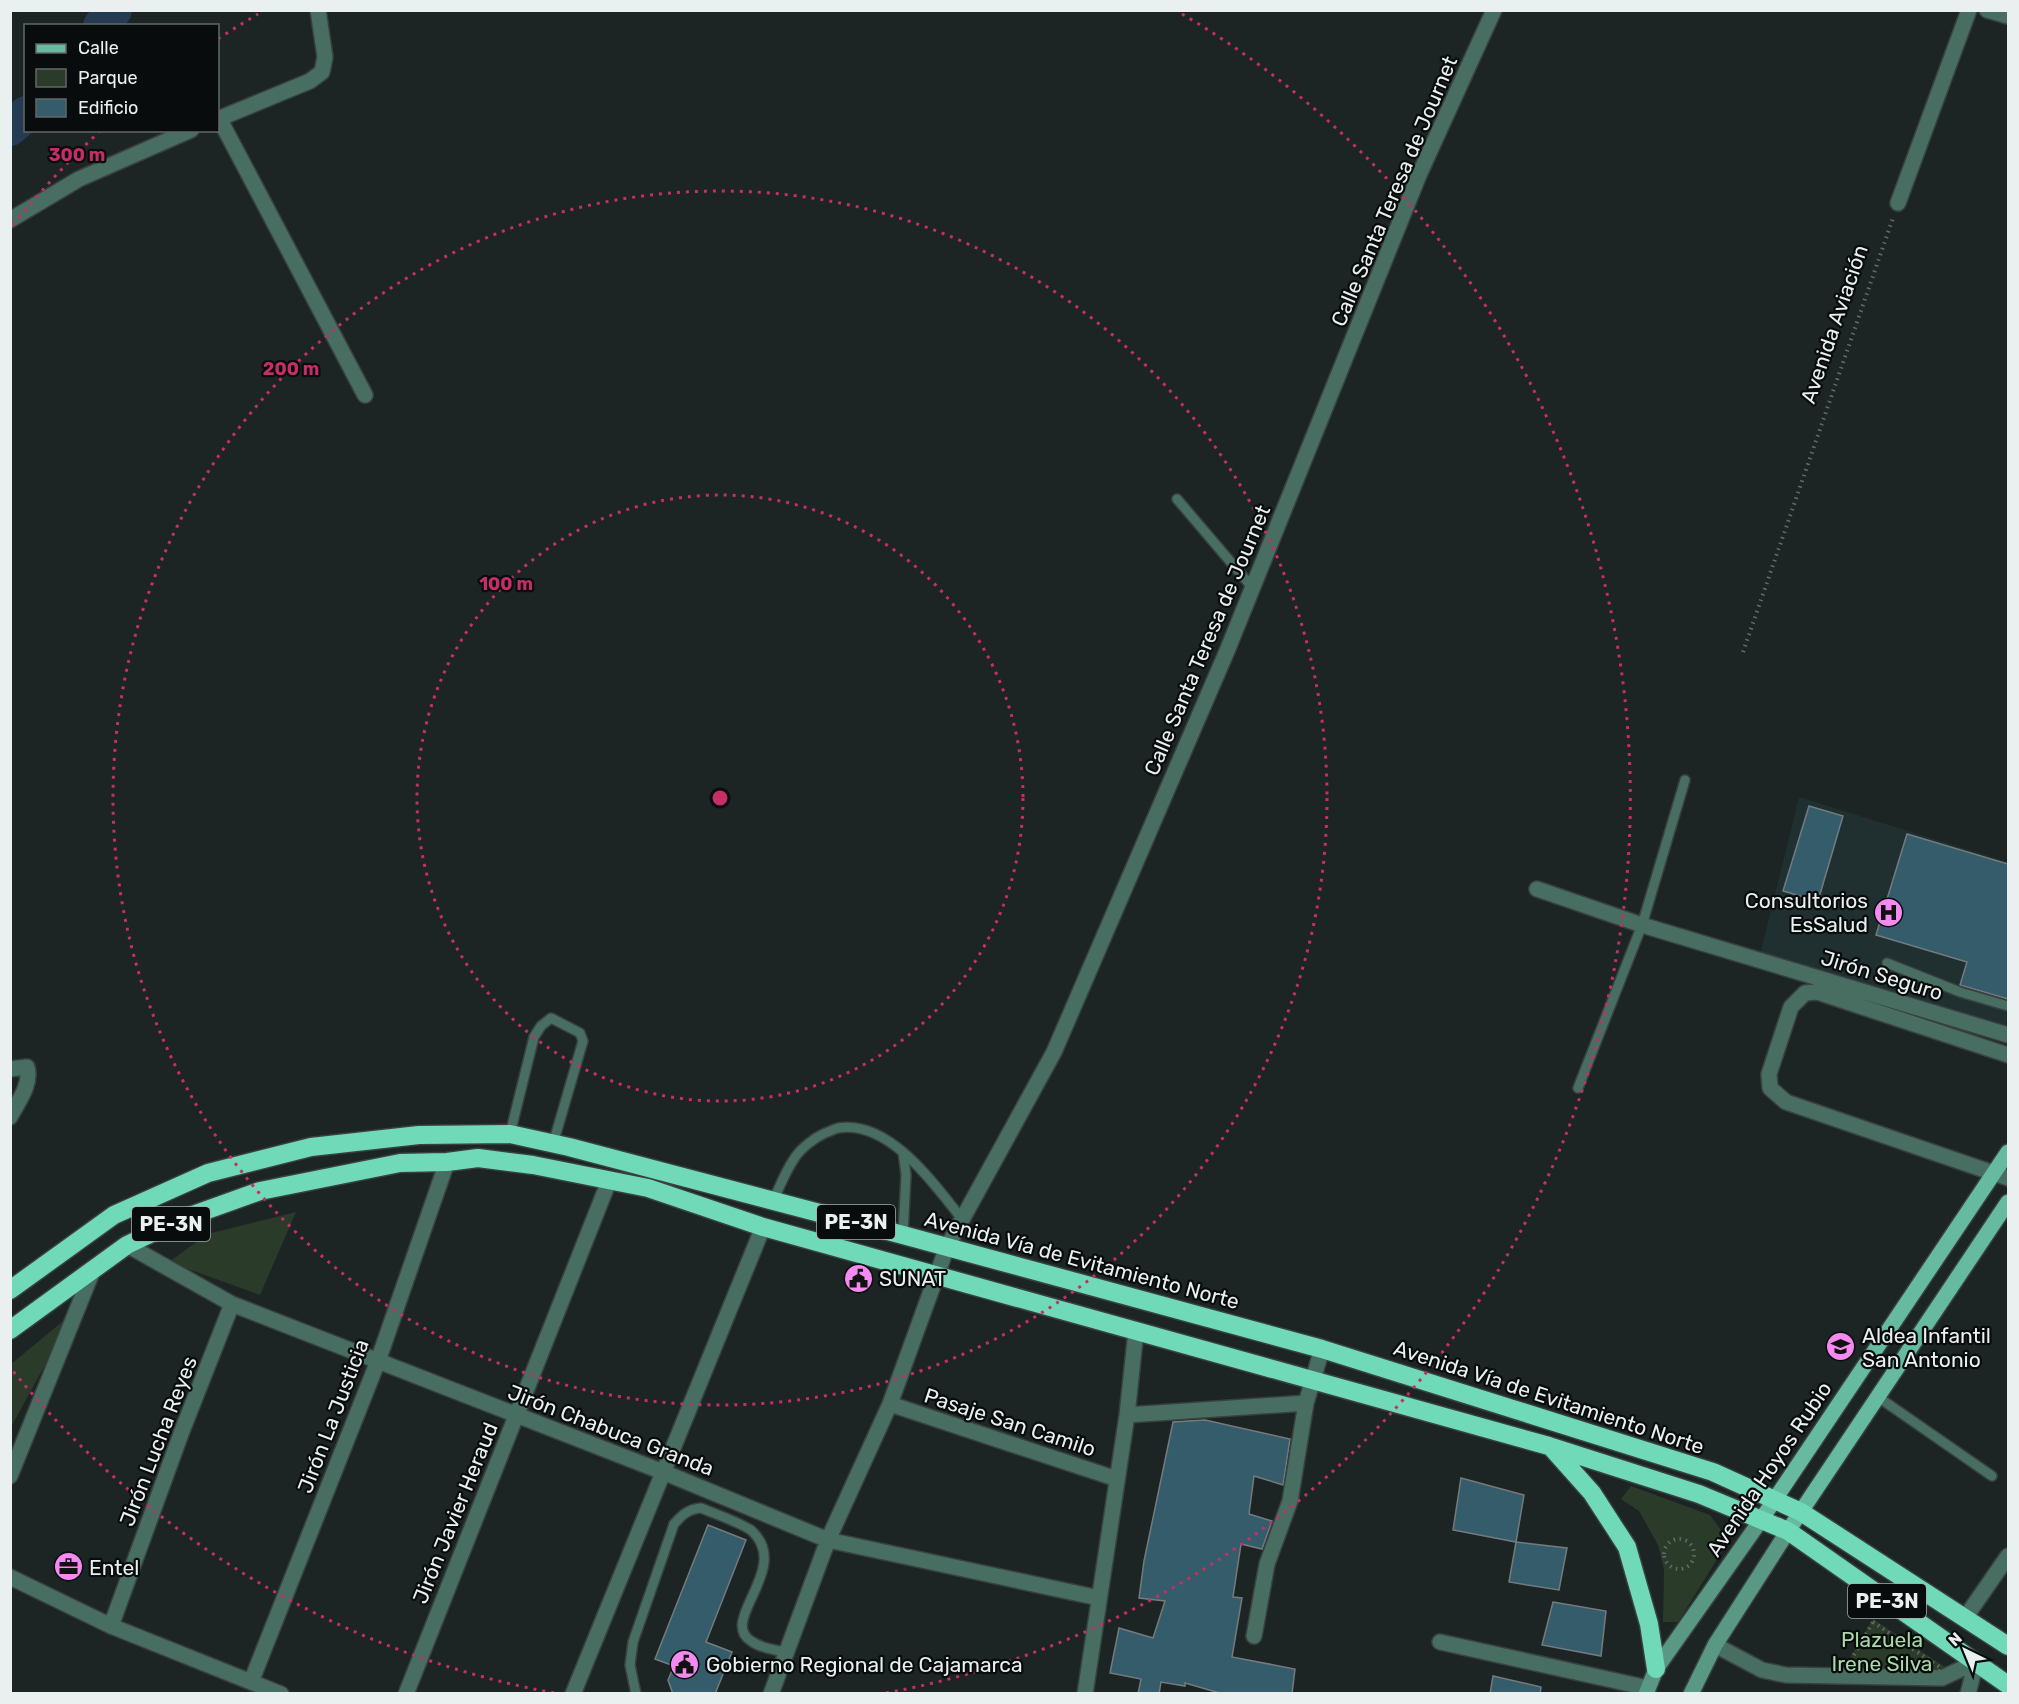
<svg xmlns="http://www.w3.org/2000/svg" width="2019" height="1704" font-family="Rubik,sans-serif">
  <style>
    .built { fill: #203031 }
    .green { fill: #2a3b2a }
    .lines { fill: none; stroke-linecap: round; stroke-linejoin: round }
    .river { stroke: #253b52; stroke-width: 36 }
    .building { fill: #355c6a; stroke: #737b7e; stroke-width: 1.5 }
    .lane-casing { stroke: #394040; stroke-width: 12 }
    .street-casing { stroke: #394040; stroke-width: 18 }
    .secondary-casing { stroke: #394040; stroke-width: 18 }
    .primary-casing { stroke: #394040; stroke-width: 18 }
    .highway-casing { stroke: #394040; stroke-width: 21 }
    .path { stroke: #636a6a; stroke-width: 4; stroke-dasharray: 1.5 4.5; stroke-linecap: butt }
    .lane { stroke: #476e61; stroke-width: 9 }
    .street { stroke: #476e61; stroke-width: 15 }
    .secondary { stroke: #599984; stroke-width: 15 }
    .primary { stroke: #65ba9f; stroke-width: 15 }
    .highway { stroke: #70d9b8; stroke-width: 18 }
    .ring { fill: none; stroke: #c62e6a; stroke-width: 3; stroke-dasharray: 3 6 }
    .labels { text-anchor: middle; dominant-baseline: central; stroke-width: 4.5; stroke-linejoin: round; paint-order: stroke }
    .shield { fill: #090c0c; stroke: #a6abab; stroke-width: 1.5 }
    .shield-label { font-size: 20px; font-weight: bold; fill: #eaefef }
    .street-label { font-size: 21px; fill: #eaefef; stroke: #090c0c }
    .poi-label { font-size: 21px; fill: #eaefef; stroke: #090c0c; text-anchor: start }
    .park-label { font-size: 21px; fill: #aad8aa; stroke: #090c0c }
    .centre { fill: #c62e6a; stroke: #090c0c; stroke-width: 3 }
    .ring-label { font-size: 18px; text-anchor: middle; font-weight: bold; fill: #c62e6a; stroke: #090c0c; stroke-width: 4.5; stroke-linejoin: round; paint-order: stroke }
  </style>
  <rect width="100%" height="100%" fill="#1c2424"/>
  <path class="built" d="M1799,797L2008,862V1042L1758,963Z"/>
  <path class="green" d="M296,1212L260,1295L169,1262L207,1234Z
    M74,1312L11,1427V1364Z
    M1631,1486L1710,1515L1723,1533L1721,1553L1678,1622H1663L1664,1569L1658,1545L1639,1511L1621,1499Z
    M1873,1619L1945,1667L1941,1675L1842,1671Z"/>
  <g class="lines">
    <path class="river" d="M101,26L114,10
      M10,128L26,114"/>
  </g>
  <path class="building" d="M1809,806L1843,816L1818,901L1783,891Z
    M1907,834L2008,864V999L1960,985L1967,962L1876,935Z
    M1205,1420L1290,1439L1283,1485L1254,1476L1249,1514L1272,1521L1262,1549L1241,1544L1233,1597L1242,1598L1232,1657L1295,1669L1292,1694H1223L1185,1683V1686L1161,1682L1159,1694H1138L1141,1679L1110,1673L1119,1628L1153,1638L1165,1601L1139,1598L1144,1561L1173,1422Z
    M1461,1478L1524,1495L1516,1542L1453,1530Z
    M708,1525L746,1540L706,1642L732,1652L715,1694H673L668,1680L674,1666L655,1659Z
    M1516,1542L1567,1548L1559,1590L1509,1582Z
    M1553,1602L1606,1611L1601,1656L1542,1645Z
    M1493,1676L1541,1687L1540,1694H1490Z"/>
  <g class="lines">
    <defs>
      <path id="lane" d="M1177,499L1252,587
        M1887,963L1960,992L2008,1006
        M1578,1088L1642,925L1685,780
        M510,1134L534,1037L541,1026L551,1018L580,1033L583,1041L553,1144
        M773,1200C780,1187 785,1172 794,1159C800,1149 814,1138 825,1133C829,1132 834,1129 838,1128C889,1119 935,1185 962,1219
        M903,1235L906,1175L903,1152
        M1878,1397L1992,1476
        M636,1694L630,1665L633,1642L674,1524C682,1515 688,1509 701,1508C713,1513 744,1524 752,1531C792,1569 718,1620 751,1641C761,1648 775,1650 787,1652"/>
      <path id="street" d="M1987,10L2008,16
        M219,118L365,395
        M218,119L310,81L322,72L325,57L318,10
        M1898,203L1969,10
        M10,220L79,179L191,130
        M1537,889L1642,925L2008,1035
        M2008,1055L1817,992L1805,993L1791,1007L1769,1074L1770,1088L1786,1102L2008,1178
        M10,1069L27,1067C32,1084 18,1102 10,1117
        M127,1245L232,1304L663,1472L828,1540L1099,1598
        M890,1404L1117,1479
        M1127,1415L1306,1403
        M10,1476L93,1270
        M10,1577L111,1626L281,1694
        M1965,1618L2008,1556
        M111,1626L182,1431L232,1304
        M1254,1636L1267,1564L1290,1501L1306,1403L1322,1349
        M1440,1642L1648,1688
        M1715,1645L1762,1670L1786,1675L1942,1678L1976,1662
        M251,1682L378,1361L447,1162
        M406,1694L609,1181
        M573,1694L763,1227
        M771,1694L828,1540L890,1404L947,1247L1054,1052L1227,651L1419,175L1494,10
        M1085,1694L1127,1415L1136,1331
        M1968,1694L1976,1662"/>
      <path id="secondary" d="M1646,1694L1656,1669L1761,1520
        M1691,1694L1715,1645L1788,1531"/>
      <path id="primary" d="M1761,1520L2008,1152
        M1788,1531L2008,1202"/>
      <path id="highway" d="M10,1290L114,1215L208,1173L311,1147L419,1135L510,1134L569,1147L903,1235L1322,1349L1713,1472L1801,1512L2008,1646
        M10,1330L127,1245L179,1220L260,1191L400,1163L447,1162L478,1158L533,1165L648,1188L763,1227L1549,1446L1699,1494L1788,1531L2008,1685
        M1551,1447L1592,1493L1627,1547L1649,1624L1656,1669"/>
    </defs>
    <use href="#lane" class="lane-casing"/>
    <use href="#street" class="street-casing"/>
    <use href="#secondary" class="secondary-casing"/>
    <use href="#primary" class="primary-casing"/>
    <use href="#highway" class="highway-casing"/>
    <path class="path" d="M1743,652L1893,218
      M1664 1554a15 15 0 1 1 30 0a15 15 0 1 1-30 0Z
      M1873,1622L1941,1668L1939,1672L1845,1670Z"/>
    <use href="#lane" class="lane"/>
    <use href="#street" class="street"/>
    <use href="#secondary" class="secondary"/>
    <use href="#primary" class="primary"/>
    <use href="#highway" class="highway"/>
  </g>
  <g class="ring">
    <circle cx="720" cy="798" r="303"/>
    <circle cx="720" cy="798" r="607"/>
    <path d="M554 1693A910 910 0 0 1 13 1371M13 225A910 910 0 0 1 99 132M218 39A910 910 0 0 1 258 14M1182 14A910 910 0 0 1 886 1693"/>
  </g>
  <defs>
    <symbol id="hospital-disc" viewBox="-11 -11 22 22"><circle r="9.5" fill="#f489ef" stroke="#090c0c"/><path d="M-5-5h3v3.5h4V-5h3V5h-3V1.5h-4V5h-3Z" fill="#111"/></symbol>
    <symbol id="civic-disc" viewBox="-11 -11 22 22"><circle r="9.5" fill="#f489ef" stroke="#090c0c"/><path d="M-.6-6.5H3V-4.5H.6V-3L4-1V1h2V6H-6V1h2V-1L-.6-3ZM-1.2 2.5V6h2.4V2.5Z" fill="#111"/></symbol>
    <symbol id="school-disc" viewBox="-11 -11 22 22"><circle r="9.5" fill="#f489ef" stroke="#090c0c"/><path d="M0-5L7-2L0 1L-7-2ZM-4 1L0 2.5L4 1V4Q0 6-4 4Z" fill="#111"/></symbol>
    <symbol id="office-disc" viewBox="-11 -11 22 22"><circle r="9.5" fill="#f489ef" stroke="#090c0c"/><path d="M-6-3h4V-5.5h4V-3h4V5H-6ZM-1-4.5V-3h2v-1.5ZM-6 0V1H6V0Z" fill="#111"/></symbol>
  </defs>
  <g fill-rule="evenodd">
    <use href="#hospital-disc" x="1872" y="896" width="33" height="33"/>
    <use href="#civic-disc" x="842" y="1262" width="33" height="33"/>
    <use href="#school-disc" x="1824" y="1330" width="33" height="33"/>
    <use href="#office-disc" x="52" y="1550" width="33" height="33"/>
    <use href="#civic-disc" x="668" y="1648" width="33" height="33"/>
  </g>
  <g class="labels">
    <g class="shield">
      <rect x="817" y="1205" width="78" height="34" rx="4.5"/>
      <rect x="132" y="1207" width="78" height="34" rx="4.5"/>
      <rect x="1848" y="1584" width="78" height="34" rx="4.5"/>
    </g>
    <g class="shield-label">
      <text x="856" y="1222">PE-3N</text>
      <text x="171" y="1224">PE-3N</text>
      <text x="1887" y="1601">PE-3N</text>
    </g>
    <g class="street-label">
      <text transform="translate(1394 191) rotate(-67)">Calle Santa Teresa de Journet</text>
      <text transform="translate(1834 324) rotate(-71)">Avenida Aviación</text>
      <text transform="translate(1207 640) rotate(-67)">Calle Santa Teresa de Journet</text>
      <text transform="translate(1882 975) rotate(17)">Jirón Seguro</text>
      <text transform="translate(1082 1260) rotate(15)">Avenida Vía de Evitamiento Norte</text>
      <text transform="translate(1549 1397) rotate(18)">Avenida Vía de Evitamiento Norte</text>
      <text transform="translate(333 1416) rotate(-69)">Jirón La Justicia</text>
      <text transform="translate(1010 1422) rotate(18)">Pasaje San Camilo</text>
      <text transform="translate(611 1430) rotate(21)">Jirón Chabuca Granda</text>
      <text transform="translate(158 1441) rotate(-69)">Jirón Lucha Reyes</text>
      <text transform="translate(1769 1469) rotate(-56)">Avenida Hoyos Rubio</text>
      <text transform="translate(455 1513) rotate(-68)">Jirón Javier Heraud</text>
    </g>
    <g class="poi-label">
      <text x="1868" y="900" text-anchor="end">Consultorios<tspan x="1868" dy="24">EsSalud</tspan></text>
      <text x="879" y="1278">SUNAT</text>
      <text x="1862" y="1335">Aldea Infantil<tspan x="1862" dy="24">San Antonio</tspan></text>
      <text x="89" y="1567">Entel</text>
      <text x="706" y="1664">Gobierno Regional de Cajamarca</text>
    </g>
    <g class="park-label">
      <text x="1882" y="1639">Plazuela<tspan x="1882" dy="24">Irene Silva</tspan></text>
    </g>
  </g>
  <circle cx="720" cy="798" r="9" class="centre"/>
  <g class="ring-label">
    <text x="77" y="161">300 m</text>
    <text x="291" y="375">200 m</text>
    <text x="506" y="590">100 m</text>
  </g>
  <rect width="2019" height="1704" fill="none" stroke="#eaefef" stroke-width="24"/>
  <rect x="24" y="24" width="195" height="108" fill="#090c0c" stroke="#636767" stroke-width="1.5"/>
  <rect x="36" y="44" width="30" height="9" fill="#65ba9f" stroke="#636767" stroke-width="1.5"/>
  <text x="78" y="54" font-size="18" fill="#eaefef">Calle</text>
  <rect x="36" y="69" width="30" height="18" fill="#2a3b2a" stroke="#636767" stroke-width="1.5"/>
  <text x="78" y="84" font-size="18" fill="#eaefef">Parque</text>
  <rect x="36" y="99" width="30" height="18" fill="#355c6a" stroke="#636767" stroke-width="1.5"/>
  <text x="78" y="114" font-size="18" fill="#eaefef">Edificio</text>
  <g transform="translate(1965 1650) rotate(317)" stroke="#090c0c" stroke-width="4.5" paint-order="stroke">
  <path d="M0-4.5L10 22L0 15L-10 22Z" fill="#eaefef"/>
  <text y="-9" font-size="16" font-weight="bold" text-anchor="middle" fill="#eaefef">N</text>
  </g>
</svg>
